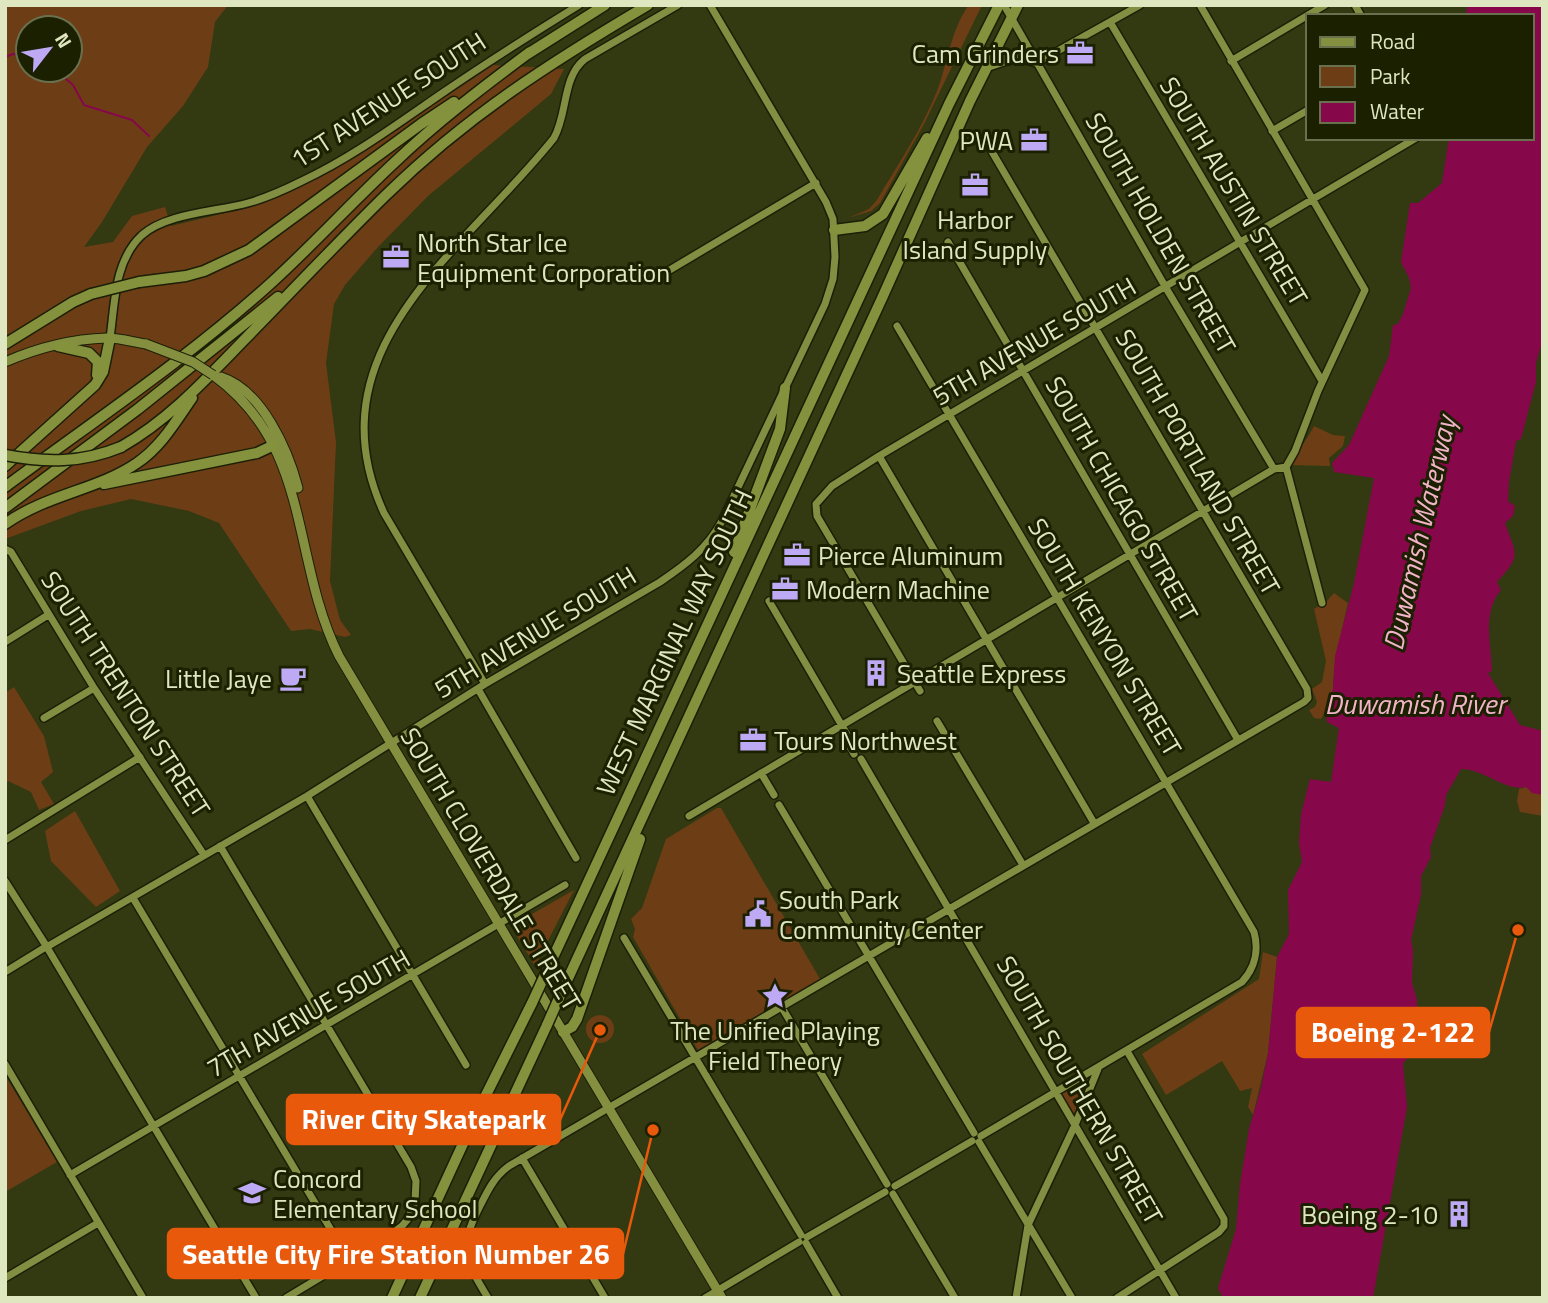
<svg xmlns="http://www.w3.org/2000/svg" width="1548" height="1303" font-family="'Titillium Web',sans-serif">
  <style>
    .green { fill: #6d3e15; fill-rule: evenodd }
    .water { fill: #86084b }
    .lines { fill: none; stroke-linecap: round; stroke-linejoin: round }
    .stream { stroke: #86084b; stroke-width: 2 }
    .minor-casing { stroke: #1c1f07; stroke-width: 10 }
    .major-casing { stroke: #1c1f07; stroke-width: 11 }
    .highway-casing { stroke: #1c1f07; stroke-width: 13 }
    .minor { stroke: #828e42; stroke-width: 7 }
    .major { stroke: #84903f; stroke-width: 9 }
    .highway { stroke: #85923d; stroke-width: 10 }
    .major-bridge-casing { stroke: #1c1f07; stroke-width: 11; stroke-linecap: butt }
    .highway-bridge-casing { stroke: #1c1f07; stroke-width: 13; stroke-linecap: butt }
    .major-bridge { stroke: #84903f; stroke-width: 9 }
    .highway-bridge { stroke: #85923d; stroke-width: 10 }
    .labels { text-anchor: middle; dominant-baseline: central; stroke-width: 6; stroke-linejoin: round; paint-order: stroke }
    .poi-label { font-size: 26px; fill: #dfe7c1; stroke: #1b2001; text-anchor: start }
    .street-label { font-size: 26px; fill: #dfe7c1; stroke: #1b2001 }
    .water-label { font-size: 28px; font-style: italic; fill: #f1b3c7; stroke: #1b2001 }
    .leader { fill: none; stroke: #e8590c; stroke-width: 2.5 }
    .callout-dot { fill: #e8590c; stroke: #1b2001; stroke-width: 2.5 }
    .callout { fill: #e8590c; stroke: #e8590c; stroke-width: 2.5 }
    .callout-label { font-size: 28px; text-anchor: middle; font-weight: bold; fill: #fff }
  </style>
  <rect width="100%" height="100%" fill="#333911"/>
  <path class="green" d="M5,5H228L215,22L208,67L183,106L147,147L102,222L84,247L113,242L132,216L165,207L171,226L250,207L294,190L318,178L361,154L493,65L564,69L551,94L428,196L378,247L345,285L334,304L326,363L336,442L330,581L340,620L351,635L345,637L310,629L291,631L219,523L189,511L131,499L81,511L5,539ZM28,28H70V70H28Z
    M969,5H982L924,124L880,203L871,211L848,218L869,209L877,200C898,164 922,129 937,91C948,62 951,29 969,5Z
    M1314,426L1333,435L1345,436L1343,446L1329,458L1330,466L1289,465C1297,450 1307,441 1314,426Z
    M1334,593L1348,603L1336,655L1332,700L1321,719L1314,718L1309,710L1315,707L1317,702L1312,689L1322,682L1326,661L1314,609L1326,602Z
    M14,687L44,736L53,772L41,782L54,804L39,810L31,792L8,781L5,784V693Z
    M1526,787L1543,795V816L1520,812L1517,801L1519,789Z
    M717,808H721L820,979L698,1050L633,937L635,929L631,919L642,908L666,839Z
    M75,811L120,891L96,907L51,861L45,831Z
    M574,890L535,966L511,926Z
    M1263,952L1277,957L1268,1053L1253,1115L1248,1107L1252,1088L1240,1091L1222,1061L1166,1095L1142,1054L1259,979Z
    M586 1029a14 14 0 1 1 28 0a14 14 0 1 1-28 0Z
    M1094,1071L1075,1125L1056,1092Z
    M5,1075L57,1162L5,1192Z"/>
  <path class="water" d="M1468,5H1543V339L1536,363V382L1521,439L1516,441L1509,482L1508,501L1515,506L1513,516L1505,523C1517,556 1521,556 1497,582L1501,590C1482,612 1491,643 1492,671L1488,673L1520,725L1543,731V795L1532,793L1526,787C1506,792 1484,769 1461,769L1446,795L1445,805L1430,848L1431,857L1421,876V895L1411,940L1413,950L1412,983L1417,1000V1023L1412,1051L1403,1064L1407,1107L1373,1298H1223L1218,1288L1236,1229L1240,1184L1249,1129L1261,1088L1268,1053L1277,957L1289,934L1288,890L1302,862L1299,843L1301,814L1310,779L1331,782L1339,728L1327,722L1326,712L1332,700L1335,656L1354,583L1374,478L1334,472L1332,463L1349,445L1389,356L1393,325L1398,324L1403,314L1411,288L1409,278L1401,262L1410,203H1418L1442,183L1449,138H1532V16H1465Z"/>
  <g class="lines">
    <path class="stream" d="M5,57L13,54L28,55
      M52,70L65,78L73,85L84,105L132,120L149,136"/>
    <defs>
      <path id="minor" d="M1004,5L1166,288L1274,469
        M1200,5L1365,290L1318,391L1295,451L1286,467L1322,603
        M1355,5L1361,16
        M1110,22L1322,381
        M1231,61L1325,5
        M1038,62L1140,5
        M1272,131L1308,110
        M948,242L1238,740
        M668,271L816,183
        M897,326L1254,932C1259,950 1255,968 1242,982L981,1136
        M110,338C115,303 114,261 142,235C167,213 216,212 248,203C266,198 284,190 302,181C351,158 396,125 441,94C486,63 532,34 579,5
        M879,456L1094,823
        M5,549L11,552L94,688L204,855
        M769,601L848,736L850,747L854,754
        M5,642L48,615
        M485,684L384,513C309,349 464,251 554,138C568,113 562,77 585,59L678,5
        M478,689L576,858
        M920,691L817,516L816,504L832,486L879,456L1416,138
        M44,718L94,688
        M937,721L1023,865
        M861,759L1176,1298
        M761,773L774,795
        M307,796L466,1065
        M779,805L974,1133
        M689,816L1274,469L1286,467
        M5,840L140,757
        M220,846L411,1167L416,1181L415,1202L408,1219L402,1226L389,1236L286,1298
        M5,881L45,944
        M133,898L349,1260
        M624,938L801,1235
        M50,945L307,796L485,684L660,582C685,565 707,549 722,521L825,304L833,279L835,257L833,219L826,202L710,5
        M48,949L256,1298
        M5,972L44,948
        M781,1006L887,1184
        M5,1064L143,1298
        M979,1142L1072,1298
        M522,1158L605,1298
        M70,1175L565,885
        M895,1186L972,1141
        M893,1194L955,1298
        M807,1237L885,1192
        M806,1243L838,1298
        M5,1278L98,1223
        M488,1298C464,1258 458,1249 480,1206C488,1190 494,1177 509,1166L1304,702L1308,698L1307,689L991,150L988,139
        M705,1298L799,1242
        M1016,1298L1028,1225L1075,1125L1098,1069
        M1117,1298L1219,1232L1224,1226V1219L1127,1051"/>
      <path id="major" d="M5,362C37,348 73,339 107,338C120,338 133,342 146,344
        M213,375C313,447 290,558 339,656L722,1298
        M221,377C262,390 288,450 298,488"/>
      <path id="highway" d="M526,55L605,5
        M987,66L1017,56L1038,62
        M834,230L865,226L883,214L927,138
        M139,282L186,276L204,271L249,250L421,124L454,102
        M5,344L73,302L91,294
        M58,346L89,353L98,362L97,375
        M121,447C169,420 207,378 245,339C292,291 338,242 386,195C468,115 550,63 648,5
        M5,466L95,385L103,372L110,338
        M104,484L257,453L274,445
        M5,487C94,421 188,358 270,284C313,245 352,202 395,162C437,122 483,87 530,52
        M5,508L138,409L278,297
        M5,524C47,494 98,490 137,463C161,447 176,421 192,398
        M734,552L780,429L785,388
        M544,977L949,104L999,5
        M559,998L883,296L970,101L1018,5
        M563,1032L572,1027L577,1019L640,839
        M392,1298L479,1109L532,1003
        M420,1298L547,1025"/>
    </defs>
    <use href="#minor" class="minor-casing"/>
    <use href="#major" class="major-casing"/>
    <use href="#highway" class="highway-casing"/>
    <use href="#minor" class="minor"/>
    <use href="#major" class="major"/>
    <use href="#highway" class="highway"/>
    <defs>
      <path id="major-bridge" d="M146,344L193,362L213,375"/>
      <path id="highway-bridge" d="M91,294L139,282
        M5,455C46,463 82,463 121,447
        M532,1003L544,977
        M547,1025L559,998"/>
    </defs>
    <use href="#major-bridge" class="major-bridge-casing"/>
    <use href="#highway-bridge" class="highway-bridge-casing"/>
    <use href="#major-bridge" class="major-bridge"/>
    <use href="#highway-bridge" class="highway-bridge"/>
  </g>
  <defs>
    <symbol id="office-bare" viewBox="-9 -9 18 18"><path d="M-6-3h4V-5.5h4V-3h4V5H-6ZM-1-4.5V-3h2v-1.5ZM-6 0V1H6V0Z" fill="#bea9f4" stroke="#1b2001" stroke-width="2.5" paint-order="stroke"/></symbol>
    <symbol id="building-bare" viewBox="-9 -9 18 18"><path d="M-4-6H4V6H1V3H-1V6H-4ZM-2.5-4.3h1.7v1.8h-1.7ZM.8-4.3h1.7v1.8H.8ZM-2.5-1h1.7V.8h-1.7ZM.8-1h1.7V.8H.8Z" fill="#bea9f4" stroke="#1b2001" stroke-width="2.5" paint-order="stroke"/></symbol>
    <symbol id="cafe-bare" viewBox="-9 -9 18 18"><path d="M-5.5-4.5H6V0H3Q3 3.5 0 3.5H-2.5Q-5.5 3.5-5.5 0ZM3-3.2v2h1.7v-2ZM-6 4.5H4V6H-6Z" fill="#bea9f4" stroke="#1b2001" stroke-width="2.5" paint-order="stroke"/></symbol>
    <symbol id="civic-bare" viewBox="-9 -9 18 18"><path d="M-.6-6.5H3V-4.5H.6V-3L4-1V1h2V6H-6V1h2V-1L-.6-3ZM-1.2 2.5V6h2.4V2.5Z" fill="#bea9f4" stroke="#1b2001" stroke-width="2.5" paint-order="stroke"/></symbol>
    <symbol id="sight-bare" viewBox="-9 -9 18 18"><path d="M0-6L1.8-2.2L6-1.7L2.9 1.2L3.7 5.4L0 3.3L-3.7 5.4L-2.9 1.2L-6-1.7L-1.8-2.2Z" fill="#bea9f4" stroke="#1b2001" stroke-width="2.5" paint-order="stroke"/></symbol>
    <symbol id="school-bare" viewBox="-9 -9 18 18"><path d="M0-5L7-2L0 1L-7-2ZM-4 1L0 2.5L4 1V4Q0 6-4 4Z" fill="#bea9f4" stroke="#1b2001" stroke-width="2.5" paint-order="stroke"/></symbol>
  </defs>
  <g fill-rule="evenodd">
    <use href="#office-bare" x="1061" y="34" width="38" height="38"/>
    <use href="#office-bare" x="1015" y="121" width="38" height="38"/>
    <use href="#office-bare" x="956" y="166" width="38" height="38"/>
    <use href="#office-bare" x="377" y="238" width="38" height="38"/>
    <use href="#office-bare" x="778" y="536" width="38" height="38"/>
    <use href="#office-bare" x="766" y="570" width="38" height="38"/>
    <use href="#building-bare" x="857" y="654" width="38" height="38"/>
    <use href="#cafe-bare" x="274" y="659" width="38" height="38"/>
    <use href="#office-bare" x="734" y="721" width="38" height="38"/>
    <use href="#civic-bare" x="739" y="895" width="38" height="38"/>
    <use href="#sight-bare" x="756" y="977" width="38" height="38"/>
    <use href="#school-bare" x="233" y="1174" width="38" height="38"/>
    <use href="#building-bare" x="1440" y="1195" width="38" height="38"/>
  </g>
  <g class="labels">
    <g class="poi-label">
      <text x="1059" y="53" text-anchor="end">Cam Grinders</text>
      <text x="1013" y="140" text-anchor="end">PWA</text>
      <text x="975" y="219" text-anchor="middle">Harbor<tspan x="975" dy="30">Island Supply</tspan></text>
      <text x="417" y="242">North Star Ice<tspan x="417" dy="30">Equipment Corporation</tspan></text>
      <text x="818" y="555">Pierce Aluminum</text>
      <text x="806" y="589">Modern Machine</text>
      <text x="897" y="673">Seattle Express</text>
      <text x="272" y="678" text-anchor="end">Little Jaye</text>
      <text x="774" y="740">Tours Northwest</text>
      <text x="779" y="899">South Park<tspan x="779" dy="30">Community Center</tspan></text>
      <text x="775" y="1030" text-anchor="middle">The Unified Playing<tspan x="775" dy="30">Field Theory</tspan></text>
      <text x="273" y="1178">Concord<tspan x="273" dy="30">Elementary School</tspan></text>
      <text x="1438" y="1214" text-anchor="end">Boeing 2-10</text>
    </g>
    <g class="street-label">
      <text transform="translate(388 100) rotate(-33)">1ST AVENUE SOUTH</text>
      <text transform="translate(1234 191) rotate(59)">SOUTH AUSTIN STREET</text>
      <text transform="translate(1161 233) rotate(60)">SOUTH HOLDEN STREET</text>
      <text transform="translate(1034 341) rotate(-30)">5TH AVENUE SOUTH</text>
      <text transform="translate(1198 462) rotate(60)">SOUTH PORTLAND STREET</text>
      <text transform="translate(1122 499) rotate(60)">SOUTH CHICAGO STREET</text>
      <text transform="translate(535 632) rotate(-31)">5TH AVENUE SOUTH</text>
      <text transform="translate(1105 637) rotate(59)">SOUTH KENYON STREET</text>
      <text transform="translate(674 642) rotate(-65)">WEST MARGINAL WAY SOUTH</text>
      <text transform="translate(126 694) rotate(57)">SOUTH TRENTON STREET</text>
      <text transform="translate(491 869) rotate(59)">SOUTH CLOVERDALE STREET</text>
      <text transform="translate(308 1013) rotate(-30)">7TH AVENUE SOUTH</text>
      <text transform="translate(1080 1090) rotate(60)">SOUTH SOUTHERN STREET</text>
    </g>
    <g class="water-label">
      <text transform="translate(1419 533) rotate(-77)">Duwamish Waterway</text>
      <text x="1415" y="703">Duwamish River</text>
    </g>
  </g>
  <path class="leader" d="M1518 930L1489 1032M600 1030L560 1120M653 1130L623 1254"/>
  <g class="callout-dot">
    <circle cx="1518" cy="930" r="7"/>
    <circle cx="600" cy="1030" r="7"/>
    <circle cx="653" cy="1130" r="7"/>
  </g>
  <g class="callout">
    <rect x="1297" y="1008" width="192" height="49" rx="7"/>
    <rect x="287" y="1095" width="273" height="49" rx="7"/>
    <rect x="168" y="1229" width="455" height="49" rx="7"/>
  </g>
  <g class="callout-label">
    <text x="1393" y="1042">Boeing 2-122</text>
    <text x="424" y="1129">River City Skatepark</text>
    <text x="396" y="1264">Seattle City Fire Station Number 26</text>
  </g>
  <rect width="1548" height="1303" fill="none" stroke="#dfe7c1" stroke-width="14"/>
  <rect x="1306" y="14" width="228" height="126" fill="#1b2001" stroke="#69704e" stroke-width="2"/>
  <rect x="1320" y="37" width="35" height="10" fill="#84903f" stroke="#69704e" stroke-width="2"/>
  <text x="1370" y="49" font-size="21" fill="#dfe7c1">Road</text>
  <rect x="1320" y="66" width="35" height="21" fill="#6d3e15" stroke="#69704e" stroke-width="2"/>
  <text x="1370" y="84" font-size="21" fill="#dfe7c1">Park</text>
  <rect x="1320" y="102" width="35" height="21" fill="#86084b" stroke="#69704e" stroke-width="2"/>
  <text x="1370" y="119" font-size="21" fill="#dfe7c1">Water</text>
  <g transform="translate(49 49) rotate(59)"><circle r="33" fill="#1b2001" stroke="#69704e" stroke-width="2"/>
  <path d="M0-5L12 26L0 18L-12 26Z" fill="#bea9f4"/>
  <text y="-10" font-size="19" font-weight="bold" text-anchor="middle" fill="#dfe7c1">N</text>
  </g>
</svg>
